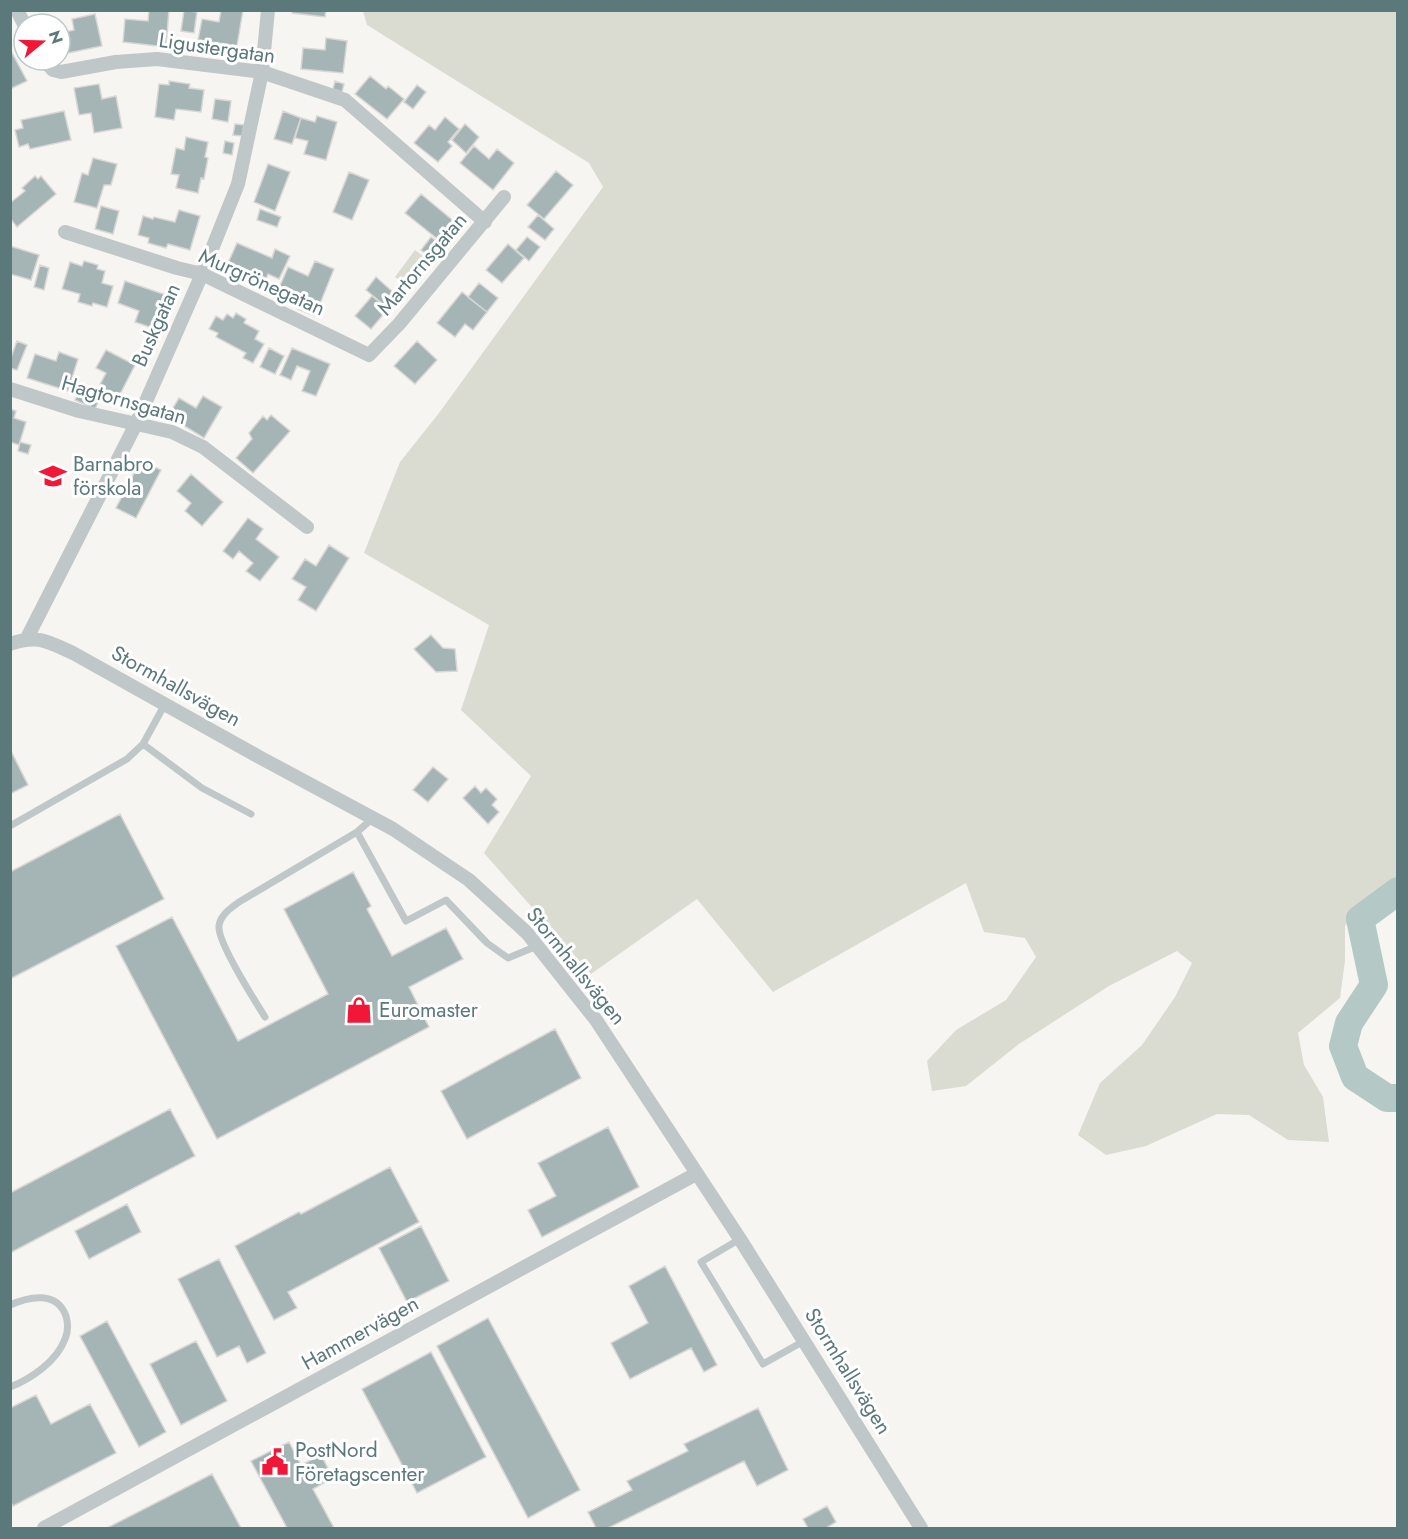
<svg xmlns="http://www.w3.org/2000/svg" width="1408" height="1539" font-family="Jost,sans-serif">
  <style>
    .green { fill: #dadcd1 }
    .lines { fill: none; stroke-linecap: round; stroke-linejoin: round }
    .river { stroke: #b4c9c6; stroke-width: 28 }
    .building { fill: #a5b5b5; stroke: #d8d7d5; stroke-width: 1.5 }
    .service { stroke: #bfc7c8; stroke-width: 7 }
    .minor { stroke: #bfc7c8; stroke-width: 14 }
    .labels { text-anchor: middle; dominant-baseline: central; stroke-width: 6; stroke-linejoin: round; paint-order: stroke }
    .street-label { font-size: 21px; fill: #5b787a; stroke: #fff }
    .poi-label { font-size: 21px; fill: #5b787a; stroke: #fff; text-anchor: start }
  </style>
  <rect width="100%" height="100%" fill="#f7f5f2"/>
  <path class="green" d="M363,11H1397V880L1364,899L1345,926V961L1340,998L1298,1033L1304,1065L1323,1097L1329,1142L1288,1140L1249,1115L1217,1114L1146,1146L1106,1155L1078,1135L1100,1083L1142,1045L1175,997L1192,963L1177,951L1109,986L1019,1044L966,1086L932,1091L927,1061L956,1030L1006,1000L1036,957L1025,938L984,932L966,883L773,992L697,899L591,974L484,853L531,776L461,710L489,625L364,553L400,462L439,413L603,187L589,163L367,25Z
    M415,250L431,262L411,289L395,277Z"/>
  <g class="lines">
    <path class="river" d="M1398,891L1360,919L1374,985L1349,1023L1343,1046L1355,1077L1387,1098H1398"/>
  </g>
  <path class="building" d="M149,10H169L166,47L123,42L125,19L148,21Z
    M184,10L197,12L194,33L181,31Z
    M221,10H243L237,46L198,40L202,19L219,22Z
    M293,10H326L325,17L292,13Z
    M95,14L102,46L63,54L60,33L74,30L72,19Z
    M48,16L52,24H39L38,21Z
    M326,38L347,41L343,73L301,69L303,48L325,50Z
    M10,49L27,81L10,89Z
    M370,76L386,89L388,86L404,99L387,119L355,94Z
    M169,81L190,84L189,88L204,90L201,112L176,109L174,120L155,117L159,84L169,85Z
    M335,81L344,84L342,92L333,89Z
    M99,84L102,99L116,96L122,128L94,133L91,113L79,115L74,88Z
    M417,85L426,92L413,109L404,102Z
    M215,99L231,101L228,122L212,119Z
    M64,111L71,140L30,149L28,144L19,147L15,130L23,128L21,120Z
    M283,111L301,118L292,144L274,139Z
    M317,116L337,122L326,160L304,154L308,141L295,138L301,118L315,122Z
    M445,117L459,129L448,142L452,146L438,162L414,143L429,125L435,130Z
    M235,124L244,125L242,136L233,135Z
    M465,124L479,137L466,153L452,140Z
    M186,137L208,142L205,157L208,158L204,179L201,178L198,193L176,188L179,175L171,174L176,148L184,150Z
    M225,141L234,143L232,155L223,153Z
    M474,146L489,159L497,149L514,163L493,190L460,163Z
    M93,158L117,164L111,185H104L97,208L74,202L82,173L88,175Z
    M268,164L290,172L275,211L254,202Z
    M556,171L573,185L544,219L527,205Z
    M349,172L369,180L352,220L333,212Z
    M35,176L38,179L41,176L56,194L17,227L10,218V203L25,191L22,188Z
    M421,194L456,223L440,241L405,213Z
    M101,206L119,211L113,234L95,229Z
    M260,209L281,217L277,227L257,220Z
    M179,210L200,216L190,250L168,244L166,248L148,243L149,238L138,235L143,216L153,219L154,217L175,222Z
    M538,215L554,229L545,240L528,227Z
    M431,237L443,246L433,259L421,250Z
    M527,237L540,247L529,261L516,250Z
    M237,243L272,258L275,249L290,256L279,279L268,274L266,279L228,263Z
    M508,244L524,258L502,283L486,270Z
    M10,246L39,255L31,280L10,274Z
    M84,261L98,265L97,269L105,271L102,283L113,286L107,307L93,303L92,306L78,302L80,294L62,289L70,262L82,266Z
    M315,261L334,269L315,316L298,309L302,298L279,288L288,267L308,276Z
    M40,265L49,268L44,290L34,287Z
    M376,277L394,293L384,305L366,290Z
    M125,281L169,296L158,330L135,322L139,311L118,303Z
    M479,283L498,298L487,312L468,297Z
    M462,292L487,312L473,330L465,324L455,337L437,323Z
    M372,296L388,309L371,329L355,316Z
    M236,313L246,319L244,323L259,331L255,339L264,344L253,363L243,358L246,353L216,337L218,333L209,329L216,316L223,320L227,314L233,318Z
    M17,341L27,345L17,370L10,368V360Z
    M417,341L437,360L415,384L394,366Z
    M269,348L284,356L275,374L260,367Z
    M292,348L330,364L316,396L302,391L310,371L297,366L291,380L280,375Z
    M106,350L135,365L116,402L96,392L106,373L96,368Z
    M59,352L78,359L68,391L27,378L35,354L56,361Z
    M80,389L100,398L95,409L75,400Z
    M203,396L222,407L204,438L168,416L179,398L196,408Z
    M10,409L16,411L14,418L26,422L19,445L10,442Z
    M271,415L290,431L253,473L236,458L252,439L249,433L263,416L267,420Z
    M20,442L31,445L28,454L18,451Z
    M141,460L161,470L136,518L116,508Z
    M191,474L223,502L202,526L185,511L191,503L177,491Z
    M248,518L263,529L256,539L279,557L260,581L246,571L253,563L239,551L233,559L223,551Z
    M329,545L349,558L316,611L298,600L306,587L292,579L305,559L316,566Z
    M431,635L443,648L455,649L457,671L436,672L414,649Z
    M10,749L28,785L10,794Z
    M433,767L448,779L428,802L413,790Z
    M475,786L481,793L486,788L497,799L492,805L499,812L488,824L463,798Z
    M120,814L164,899L10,979V872Z
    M353,872L371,906L367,909L392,956L446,928L463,959L409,987L429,1027L217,1139L116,946L172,917L238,1041L328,994L284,909Z
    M555,1029L581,1078L467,1139L441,1091Z
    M170,1109L195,1156L10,1253V1193Z
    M608,1127L639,1187L542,1237L528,1210L556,1196L538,1163Z
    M390,1167L419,1222L288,1292L297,1308L274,1320L235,1246L299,1212L301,1214Z
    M127,1204L141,1232L89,1259L75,1231Z
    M421,1226L449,1281L407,1302L379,1248Z
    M219,1259L266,1353L247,1363L239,1346L217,1357L178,1279Z
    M665,1266L717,1365L704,1372L691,1348L630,1379L611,1343L648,1323L629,1286Z
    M488,1318L580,1490L528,1518L437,1346Z
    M107,1321L166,1432L139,1447L80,1336Z
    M196,1341L227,1401L181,1425L150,1364Z
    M431,1352L486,1457L417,1493L362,1389Z
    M36,1395L51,1424L90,1404L116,1453L13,1506L10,1501V1408Z
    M758,1408L788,1470L757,1486L744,1461L608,1528H596L588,1512L632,1490L627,1481L688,1451L684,1444Z
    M289,1442L301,1465L321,1455L333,1478L313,1489L334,1528H287L251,1461Z
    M212,1474L241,1528H107Z
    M827,1506L836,1522L826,1528H808L803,1519Z"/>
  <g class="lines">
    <path class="service" d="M143,744L202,788L251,814
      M10,826L127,759L143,744L165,704
      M357,832L406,921L446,900L487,943L508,958L537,946
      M265,1017C255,1001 217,942 219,926C220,915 231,908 239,902L357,832L373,818
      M740,1239L701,1262L763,1364L804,1341
      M10,1305C30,1296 57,1291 66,1316C68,1323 68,1332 65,1339C57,1361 31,1379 10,1387"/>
    <path class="minor" d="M17,10L24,24
      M44,60L53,70L61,72L116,62L157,59L262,72L345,100L485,222
      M65,232L177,268L202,274L369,355L399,324L504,197
      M10,389L79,411L172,432L203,447L307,527
      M27,638L136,424L202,274L238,184L262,72L268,10
      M10,644C38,634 48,642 73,653L261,758L393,829L469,880L527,933L596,1020L740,1239L921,1528
      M44,1528L696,1174"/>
  </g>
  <defs>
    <symbol id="school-bare" viewBox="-9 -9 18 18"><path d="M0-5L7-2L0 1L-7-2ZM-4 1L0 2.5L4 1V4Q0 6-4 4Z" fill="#f21736" stroke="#fff" stroke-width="2.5" paint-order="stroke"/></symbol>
    <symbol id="shop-bare" viewBox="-9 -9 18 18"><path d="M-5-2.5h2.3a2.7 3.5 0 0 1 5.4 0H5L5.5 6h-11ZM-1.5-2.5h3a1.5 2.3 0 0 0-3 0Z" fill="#f21736" stroke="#fff" stroke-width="2.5" paint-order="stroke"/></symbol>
    <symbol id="civic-bare" viewBox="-9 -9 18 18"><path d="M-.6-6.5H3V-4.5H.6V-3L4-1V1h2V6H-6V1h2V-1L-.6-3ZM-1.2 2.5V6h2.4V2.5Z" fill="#f21736" stroke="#fff" stroke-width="2.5" paint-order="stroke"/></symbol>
  </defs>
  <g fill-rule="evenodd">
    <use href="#school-bare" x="34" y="457" width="38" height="38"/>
    <use href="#shop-bare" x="340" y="991" width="38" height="38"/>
    <use href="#civic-bare" x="256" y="1443" width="38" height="38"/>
  </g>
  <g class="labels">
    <g class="street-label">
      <text transform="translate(217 48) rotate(8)">Ligustergatan</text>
      <text transform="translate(422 264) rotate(-50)">Martornsgatan</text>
      <text transform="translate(262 282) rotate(24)">Murgrönegatan</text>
      <text transform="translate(156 325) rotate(-66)">Buskgatan</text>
      <text transform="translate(124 400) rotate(16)">Hagtornsgatan</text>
      <text transform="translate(176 686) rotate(29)">Stormhallsvägen</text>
      <text transform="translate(576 966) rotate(51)">Stormhallsvägen</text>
      <text transform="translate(360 1333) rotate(-29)">Hammervägen</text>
      <text transform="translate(848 1371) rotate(58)">Stormhallsvägen</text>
    </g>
    <g class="poi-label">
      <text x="73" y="464">Barnabro<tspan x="73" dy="24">förskola</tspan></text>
      <text x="379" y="1010">Euromaster</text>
      <text x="295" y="1450">PostNord<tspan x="295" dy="24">Företagscenter</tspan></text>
    </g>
  </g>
  <rect width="1408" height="1539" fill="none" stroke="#5b787a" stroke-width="24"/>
  <g transform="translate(42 42) rotate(71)"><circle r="28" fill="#ffffff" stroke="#bdc9ca" stroke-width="1.5"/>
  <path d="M0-4.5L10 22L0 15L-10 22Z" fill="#f21736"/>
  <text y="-9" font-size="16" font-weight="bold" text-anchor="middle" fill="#5b787a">N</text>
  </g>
</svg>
